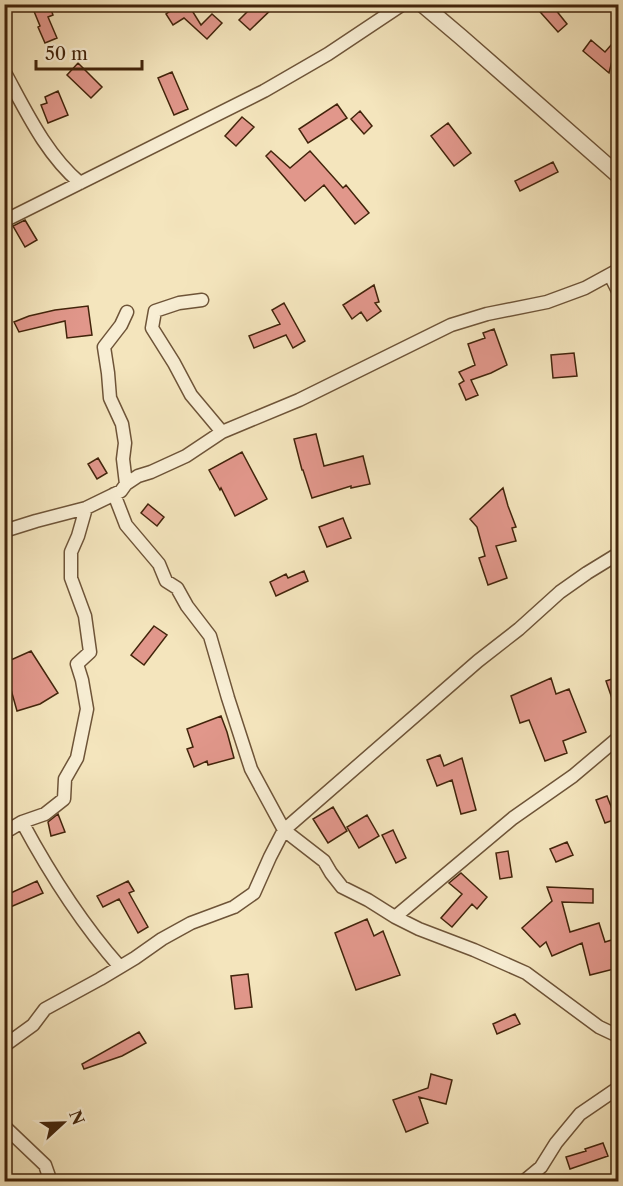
<svg xmlns="http://www.w3.org/2000/svg" width="623" height="1186" font-family="'Libre Caslon Text',serif">
  <style>
    .building { fill: #e1978b; stroke: #42240b; stroke-width: 1.5 }
    .lines { fill: none; stroke-linecap: round; stroke-linejoin: round }
    .minor-casing { stroke: #6e5438; stroke-width: 15 }
    .tertiary-casing { stroke: #6e5438; stroke-width: 18 }
    .minor { stroke: #f8eed4; stroke-width: 12 }
    .tertiary { stroke: #f8eed4; stroke-width: 15 }
  </style>
  <rect width="100%" height="100%" fill="#f4e5bd"/>
  <filter id="stains"><feTurbulence type="fractalNoise" baseFrequency=".00333" numOctaves="4"/><feColorMatrix values="0 0 0 0 .2 0 0 0 0 .09 0 0 0 0 .02 0 0 0 .5 -.17"/></filter>
  <radialGradient id="worn" r=".72"><stop offset=".6" stop-color="#630" stop-opacity="0"/><stop offset="1" stop-color="#630" stop-opacity=".3"/></radialGradient>
  <path class="building" d="M31,4H49L53,15L48,17L57,38L45,43L38,27L40,26Z
    M181,4H188L201,25L212,14L222,23L207,39L184,18L173,25L166,14Z
    M255,4H277L250,30L239,20Z
    M533,4H551L567,24L558,32Z
    M618,37L609,73L583,51L591,40L605,52Z
    M78,63L102,87L91,98L67,75Z
    M172,72L188,109L174,115L158,78Z
    M58,91L68,115L48,123L41,105L47,103L45,97Z
    M337,104L347,118L308,143L299,129Z
    M360,111L372,126L364,134L351,119Z
    M242,117L254,127L236,146L225,136Z
    M448,123L471,153L454,166L431,136Z
    M271,151L290,168L310,151L343,188L346,185L369,213L355,224L324,185L305,201L266,156Z
    M553,162L558,172L520,191L515,181Z
    M25,220L37,240L25,247L13,226Z
    M374,285L379,302L375,303L381,311L367,321L361,312L352,319L343,305Z
    M284,303L305,341L293,348L286,335L254,348L249,336L280,324L272,310Z
    M88,306L92,335L67,338L65,321L19,332L14,322L29,316L55,310Z
    M494,329L507,365L491,373L471,380L478,395L466,400L459,384L464,381L459,372L475,365L468,344L485,338L483,333Z
    M574,353L577,376L553,378L551,355Z
    M316,434L324,466L363,456L370,484L351,488V486L312,498L303,470H302L294,439Z
    M242,452L267,499L235,516L221,488L220,490L209,470Z
    M98,458L107,473L97,479L88,464Z
    M503,488L508,506L516,527L512,528L516,541L496,546L507,578L488,585L479,558L485,556L477,527L470,519Z
    M148,504L164,517L157,526L141,513Z
    M343,518L351,538L327,547L319,527Z
    M304,571L308,581L276,596L270,582L286,574L288,578Z
    M154,626L167,635L144,665L131,655Z
    M31,651L58,693L40,704L17,711L10,686L8,687L4,678V663Z
    M618,677V712L617,713L606,681Z
    M551,678L556,694L569,689L586,732L563,741L567,753L545,761L529,720L520,723L511,696Z
    M221,716L227,732L234,758L208,765L207,761L194,767L187,749L193,747L187,729Z
    M440,755L444,766L462,758L476,810L461,814L452,780L437,786L427,760Z
    M607,796L616,819L605,823L596,800Z
    M333,807L347,831L328,843L313,819Z
    M58,814L65,832L51,836L48,822Z
    M367,815L379,836L359,848L347,827Z
    M393,830L406,858L396,863L382,835Z
    M567,842L573,855L556,862L550,849Z
    M508,851L512,877L500,879L496,853Z
    M461,873L487,897L477,909L472,904L452,927L441,918L462,894L449,883Z
    M37,881L43,893L8,908L4,899V896Z
    M128,881L134,891L129,893L148,927L138,933L119,899L103,907L97,896Z
    M547,887L593,889V903L562,902L570,932L599,923L605,942L618,938V968L590,975L582,943L552,956L546,942L540,947L522,928L552,901Z
    M367,919L374,936L383,931L400,975L356,990L335,933Z
    M248,974L252,1007L235,1009L231,976Z
    M515,1014L520,1024L497,1034L493,1024Z
    M139,1032L146,1043L122,1056L84,1069L82,1064Z
    M431,1074L452,1080L446,1104L419,1097L428,1123L406,1132L393,1100L428,1088Z
    M603,1143L608,1156L570,1169L566,1157L586,1151L585,1149Z"/>
  <g class="lines">
    <defs>
      <path id="minor" d="M4,71C26,111 45,153 80,183
        M4,221L264,91L328,54L403,4
        M610,275L618,291
        M202,300L179,303L155,311L152,328L174,363L191,395L222,432
        M126,484L123,459L125,443L122,424L110,398L108,373L104,347L121,325L127,312
        M114,494L126,525L159,564L166,581L177,588L187,606L210,636L228,698L251,769L284,830L324,861L331,873L342,887L368,900L395,917L419,929L474,950L526,973L599,1027L618,1036
        M86,508L78,536L71,552V578L85,616L90,652L77,664L82,680L87,709L77,758L65,779L64,799L45,814L22,822C50,874 81,923 120,967
        M4,531L36,521L86,508L121,491L126,484L138,476L151,472L186,456L222,432L299,400L451,325L487,314L547,302L585,288L618,270
        M4,840L7,831L22,822
        M395,917L513,818L573,776L618,738
        M4,1046L33,1025L45,1009L100,979L135,958L162,939L191,923L234,907L254,893L270,857L284,830L478,661L519,629L560,592L587,573L618,554
        M4,1126L45,1165L51,1182
        M523,1182L541,1167L556,1143L580,1114L618,1088"/>
      <path id="tertiary" d="M422,4L461,37L618,175"/>
    </defs>
    <use href="#minor" class="minor-casing"/>
    <use href="#tertiary" class="tertiary-casing"/>
    <use href="#minor" class="minor"/>
    <use href="#tertiary" class="tertiary"/>
  </g>
  <rect width="623" height="1186" fill="none" stroke="#f4e5bd" stroke-width="24"/>
  <rect x="6" y="6" width="611" height="1174" fill="none" stroke="#42240b" stroke-width="3"/>
  <rect x="12" y="12" width="599" height="1162" fill="none" stroke="#42240b" stroke-width="1.5"/>
  <g transform="translate(63 1123) rotate(68)" stroke="#f8eed4" stroke-width="4.5" paint-order="stroke">
  <path d="M0-4.5L10 22L0 15L-10 22Z" fill="#42240b"/>
  <text y="-9" font-size="16" font-weight="bold" text-anchor="middle" fill="#42240b">N</text>
  </g>
  <path d="M36 60v9h106v-9" fill="none" stroke="#42240b" stroke-width="3"/>
  <text x="45" y="60" font-size="18" fill="#42240b" stroke="#f8eed4" stroke-width="4.5" paint-order="stroke">50 m</text>
  <rect width="100%" height="100%" filter="url(#stains)"/>
  <rect width="100%" height="100%" fill="url(#worn)"/>
</svg>
